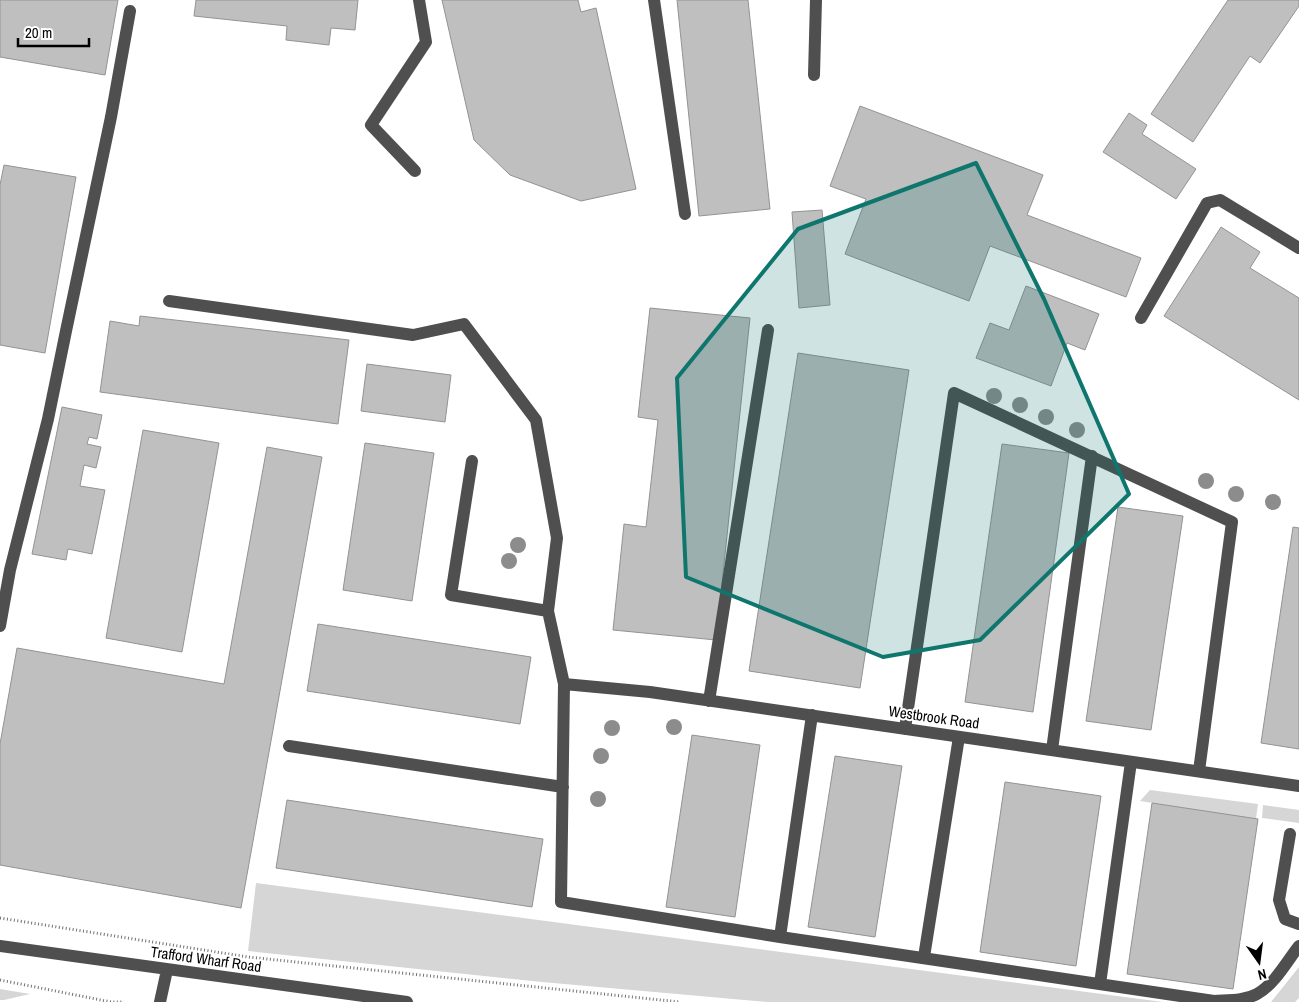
<svg xmlns="http://www.w3.org/2000/svg" width="1299" height="1002" font-family="'Archivo Narrow',sans-serif">
  <style>
    .green { fill: #d6d6d6 }
    .building { fill: #bfbfbf; stroke: #939393 }
    .lines { fill: none; stroke-linecap: round; stroke-linejoin: round }
    .path { stroke: #717171; stroke-width: 3; stroke-dasharray: 1 2.5; stroke-linecap: butt }
    .minor { stroke: #4f4f4f; stroke-width: 12 }
    .tree { fill: #8c8c8c }
    .marked { fill: #0f766e; fill-opacity: 0.2; stroke: #0f766e; stroke-width: 4; stroke-linejoin: round }
    .labels { text-anchor: middle; dominant-baseline: central; stroke-width: 4; stroke-linejoin: round; paint-order: stroke }
    .street-label { font-size: 15px; fill: #000; stroke: #fff }
  </style>
  <rect width="100%" height="100%" fill="#fff"/>
  <path class="green" d="M1150,790L1258,804L1256,819L1140,801Z
    M1263,805L1299,810V823L1262,818Z
    M256,883L1163,1002H767L542,982L248,951Z
    M1299,967V998L1295,1002H1271Z
    M0,989L30,994L4,1000H0Z"/>
  <path class="building" d="M0,0H118L105,75L0,57Z
    M196,0H358L355,30L331,28L329,45L286,40L287,26L194,16Z
    M442,0H578L581,12L596,8L636,189L581,201L510,175L474,140Z
    M677,0H748L770,209L699,216Z
    M1228,0H1299V6L1260,63L1250,56L1193,142L1151,114Z
    M860,106L1043,175L1027,215L1141,258L1126,297L990,246L969,301L845,254L866,199L830,186Z
    M1129,113L1147,125L1142,134L1196,169L1176,199L1103,152Z
    M4,165L76,177L45,353L0,345V185Z
    M822,210L830,305L799,308L792,212Z
    M1221,227L1260,252L1250,268L1299,298V400L1164,316Z
    M1026,286L1099,314L1085,350L1067,343L1051,386L976,358L990,323L1009,330Z
    M650,308L750,318L716,640L613,630L624,524L646,527L658,420L638,417Z
    M140,316L349,340L338,424L100,392L110,321L139,326Z
    M798,353L909,370L860,688L749,671Z
    M367,364L451,375L445,422L361,411Z
    M62,407L102,415L97,439L89,437L87,444L101,447L96,468L84,465L80,486L105,490L92,554L68,549L66,560L32,554Z
    M143,430L219,443L182,652L106,638Z
    M365,443L434,453L412,601L343,590Z
    M1002,444L1069,453L1033,712L965,702Z
    M267,447L322,457L241,908L0,865V744L17,648L224,684Z
    M1118,507L1183,516L1151,730L1086,721Z
    M1293,527L1299,528V749L1261,743Z
    M318,624L531,657L520,724L307,691Z
    M692,735L760,745L735,917L666,907Z
    M835,756L902,766L875,937L808,927Z
    M1005,782L1101,796L1076,966L980,952Z
    M287,800L543,839L532,907L276,868Z
    M1152,803L1258,819L1233,989L1127,974Z"/>
  <g class="lines">
    <path class="path" d="M0,918L248,957L680,1002
      M0,980L111,1002H124"/>
    <path class="minor" d="M654,0L685,214
      M814,75L816,0
      M415,171L371,125L426,42L419,0
      M169,301L413,335L464,324L536,420L557,538L548,611L564,684L561,902L780,937L1214,1001C1228,1000 1244,1001 1257,994C1275,984 1287,961 1299,946
      M1141,318L1207,203L1220,200L1299,248
      M472,461L451,595L548,611
      M0,626L10,570L48,419L66,331L111,117L130,11
      M564,684L650,692L1299,786
      M709,701L768,330
      M905,729L954,393L1232,522L1199,771
      M289,746L563,787
      M1052,750L1092,456
      M1290,834L1279,900L1285,919L1299,924
      M780,937L812,715
      M0,946L407,1002
      M924,957L959,737
      M1100,984L1131,762
      M160,1002L167,970"/>
  </g>
  <g class="tree">
    <circle cx="994" cy="396" r="8"/>
    <circle cx="1020" cy="405" r="8"/>
    <circle cx="1046" cy="417" r="8"/>
    <circle cx="1077" cy="430" r="8"/>
    <circle cx="1206" cy="481" r="8"/>
    <circle cx="1236" cy="494" r="8"/>
    <circle cx="1273" cy="502" r="8"/>
    <circle cx="518" cy="545" r="8"/>
    <circle cx="509" cy="561" r="8"/>
    <circle cx="674" cy="727" r="8"/>
    <circle cx="612" cy="728" r="8"/>
    <circle cx="601" cy="756" r="8"/>
    <circle cx="598" cy="799" r="8"/>
  </g>
  <path class="marked" d="M976,163L1044,299L1129,494L980,640L883,657L686,577L677,378L798,229Z"/>
  <g class="labels">
    <g class="street-label">
      <text transform="translate(934 717) rotate(8)">Westbrook Road</text>
      <text transform="translate(206 959) rotate(8)">Trafford Wharf Road</text>
    </g>
  </g>
  <g transform="translate(1259 962) rotate(166)" stroke="#ffffff" stroke-width="4" paint-order="stroke">
  <path d="M0-4L9 19L0 12L-9 19Z" fill="#000000"/>
  <text y="-8" font-size="14" font-weight="bold" text-anchor="middle" fill="#000000">N</text>
  </g>
  <path d="M18 38v8h71v-8" fill="none" stroke="#000000" stroke-width="2.5"/>
  <text x="25" y="38" font-size="15" fill="#000000" stroke="#ffffff" stroke-width="4" paint-order="stroke">20 m</text>
</svg>
